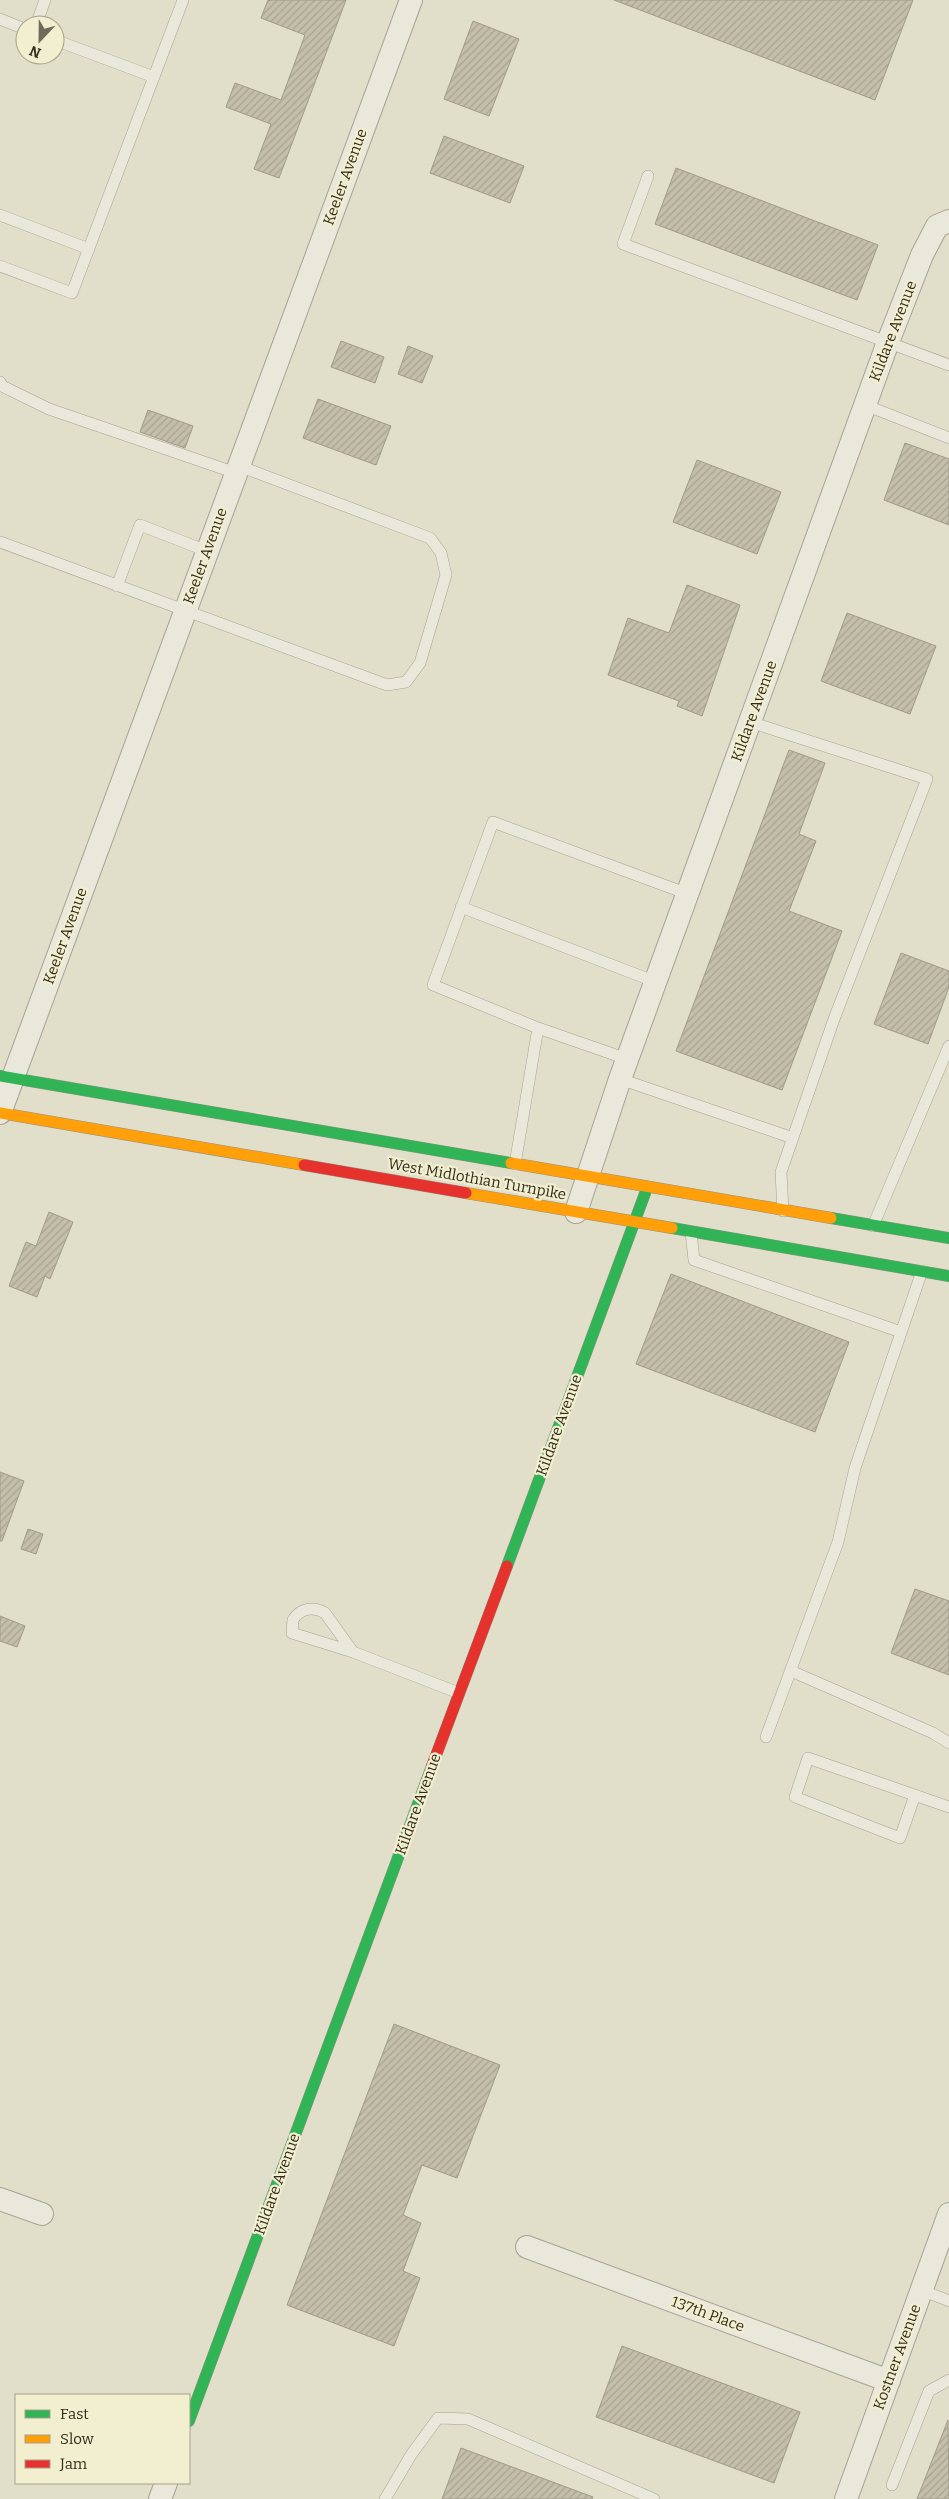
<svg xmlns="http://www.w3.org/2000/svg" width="949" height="2499" font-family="Bitter,serif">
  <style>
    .building { fill: url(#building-hatch); stroke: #a09a8a }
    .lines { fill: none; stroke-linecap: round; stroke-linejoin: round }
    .lane-casing { stroke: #a6a394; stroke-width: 12 }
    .street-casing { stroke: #a6a394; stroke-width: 24 }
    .fast-casing { stroke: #959284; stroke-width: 12 }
    .slow-casing { stroke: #959284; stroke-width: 12 }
    .jam-casing { stroke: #959284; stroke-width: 12 }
    .lane { stroke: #eae8db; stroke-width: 11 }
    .street { stroke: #eae8db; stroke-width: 22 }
    .fast { stroke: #30b455; stroke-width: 11 }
    .slow { stroke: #ff9f0a; stroke-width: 11 }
    .jam { stroke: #e5322d; stroke-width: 11 }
    .labels { text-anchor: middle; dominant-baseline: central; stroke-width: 4.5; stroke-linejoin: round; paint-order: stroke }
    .street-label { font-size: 15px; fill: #332c1d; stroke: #f2efd0 }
  </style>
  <defs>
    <pattern id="building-hatch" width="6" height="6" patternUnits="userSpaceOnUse" patternTransform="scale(1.25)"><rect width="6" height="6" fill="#c4beab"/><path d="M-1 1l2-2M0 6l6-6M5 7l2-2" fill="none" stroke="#a9a393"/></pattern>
  </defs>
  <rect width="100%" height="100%" fill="#e1deca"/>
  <path class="building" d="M268,0H346L279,178L254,169L271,124L226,107L235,83L281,100L305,35L261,18Z
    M614,0H913L875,100Z
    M473,21L519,39L489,116L444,99Z
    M444,136L524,166L510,203L430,173Z
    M676,168L878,245L857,300L655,224Z
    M341,341L384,357L375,383L331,367Z
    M408,346L433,356L422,383L398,374Z
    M318,399L391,426L376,465L303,438Z
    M148,410L193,426L185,448L140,432Z
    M905,443L949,459V525L884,500Z
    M697,460L781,492L757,554L673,522Z
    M687,585L740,605L702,716L677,706L679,701L608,675L628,618L669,633Z
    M847,613L936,646L910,714L821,681Z
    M789,750L825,763L799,834L816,841L789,911L842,931L782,1090L676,1051Z
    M901,953L949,971V987L928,1044L874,1024Z
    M49,1212L73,1222L50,1279L45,1276L37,1297L9,1286L26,1242L36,1246Z
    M671,1274L849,1342L815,1432L636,1364Z
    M0,1472L24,1481L2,1541H0Z
    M28,1529L43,1534L36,1554L21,1549Z
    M915,1589L949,1601V1675L891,1653Z
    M0,1616L25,1626L17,1647L0,1641Z
    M394,2024L500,2065L457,2178L422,2165L403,2215L421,2223L403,2271L420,2278L394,2346L287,2305Z
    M622,2346L800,2412L774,2483L596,2417Z
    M948,2420L949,2499H917Z
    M461,2448L593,2497L592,2499H442Z"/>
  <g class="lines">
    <defs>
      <path id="lane" d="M0,19L25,29
        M36,25L45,0
        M55,40L154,77
        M648,176L623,244L949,365
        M0,215L89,249
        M0,266L72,293L183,0
        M0,382L2,386L49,409L236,473
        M865,405L949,438
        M0,542L387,685L406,682L420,663L446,575L441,553L430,538L239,466
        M117,586L140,525L207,551
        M750,722L927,779L834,1019L781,1172L783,1211
        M461,907L656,982
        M538,1028L433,985L493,822L688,894
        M620,1079L793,1138
        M515,1164L538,1028L627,1059
        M873,1226L949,1046
        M691,1232L694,1260L901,1332
        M353,1652L325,1613C314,1606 300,1608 293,1620L292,1633L353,1652L459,1693
        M791,1671L933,1733L949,1743
        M766,1737L838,1542L855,1468L922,1271
        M915,1795L900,1838L795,1797L808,1758L949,1807
        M921,2290L949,2301
        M892,2485L929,2391L949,2380
        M385,2499L411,2455L438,2418L468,2419L654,2499"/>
      <path id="street" d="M0,1113L411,0
        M576,1212L620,1079L888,342L922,255L937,226L949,221
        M0,2199L42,2214
        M527,2247L889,2381
        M160,2499L166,2483
        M846,2499L949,2214"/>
      <path id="fast" d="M0,1076L511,1163
        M831,1218L949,1238
        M672,1228L949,1276
        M507,1566L647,1188
        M189,2421L432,1766"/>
      <path id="slow" d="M0,1113L304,1165
        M511,1163L831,1218
        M466,1193L672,1228"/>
      <path id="jam" d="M304,1165L466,1193
        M432,1766L507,1566"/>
    </defs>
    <use href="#lane" class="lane-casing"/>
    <use href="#street" class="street-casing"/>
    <use href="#fast" class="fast-casing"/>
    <use href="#slow" class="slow-casing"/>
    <use href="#jam" class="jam-casing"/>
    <use href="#lane" class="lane"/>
    <use href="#street" class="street"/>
    <use href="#fast" class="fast"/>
    <use href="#slow" class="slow"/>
    <use href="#jam" class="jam"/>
  </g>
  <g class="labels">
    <g class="street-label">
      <text transform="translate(345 177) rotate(-70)">Keeler Avenue</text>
      <text transform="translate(893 331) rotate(-69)">Kildare Avenue</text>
      <text transform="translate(205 556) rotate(-70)">Keeler Avenue</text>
      <text transform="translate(754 711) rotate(-70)">Kildare Avenue</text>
      <text transform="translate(65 936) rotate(-70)">Keeler Avenue</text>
      <text transform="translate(477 1179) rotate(10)">West Midlothian Turnpike</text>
      <text transform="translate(559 1425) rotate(-70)">Kildare Avenue</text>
      <text transform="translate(418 1804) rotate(-70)">Kildare Avenue</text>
      <text transform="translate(277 2184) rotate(-70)">Kildare Avenue</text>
      <text transform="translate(708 2314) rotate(20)">137th Place</text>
      <text transform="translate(897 2357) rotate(-70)">Kostner Avenue</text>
    </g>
  </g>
  <rect x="15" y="2394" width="175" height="90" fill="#f2efd0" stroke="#a6a188"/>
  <rect x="25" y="2410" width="25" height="8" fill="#30b455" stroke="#a6a188"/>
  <text x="60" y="2419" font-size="15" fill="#332c1d">Fast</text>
  <rect x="25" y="2435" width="25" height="8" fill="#ff9f0a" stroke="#a6a188"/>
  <text x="60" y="2444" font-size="15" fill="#332c1d">Slow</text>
  <rect x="25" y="2460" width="25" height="8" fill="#e5322d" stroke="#a6a188"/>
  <text x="60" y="2469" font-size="15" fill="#332c1d">Jam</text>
  <g transform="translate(40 40) rotate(202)"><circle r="24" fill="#f2efd0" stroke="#a6a188"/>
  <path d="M0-4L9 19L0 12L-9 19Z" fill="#706a5a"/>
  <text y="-8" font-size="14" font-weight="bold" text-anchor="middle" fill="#332c1d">N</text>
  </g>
</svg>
